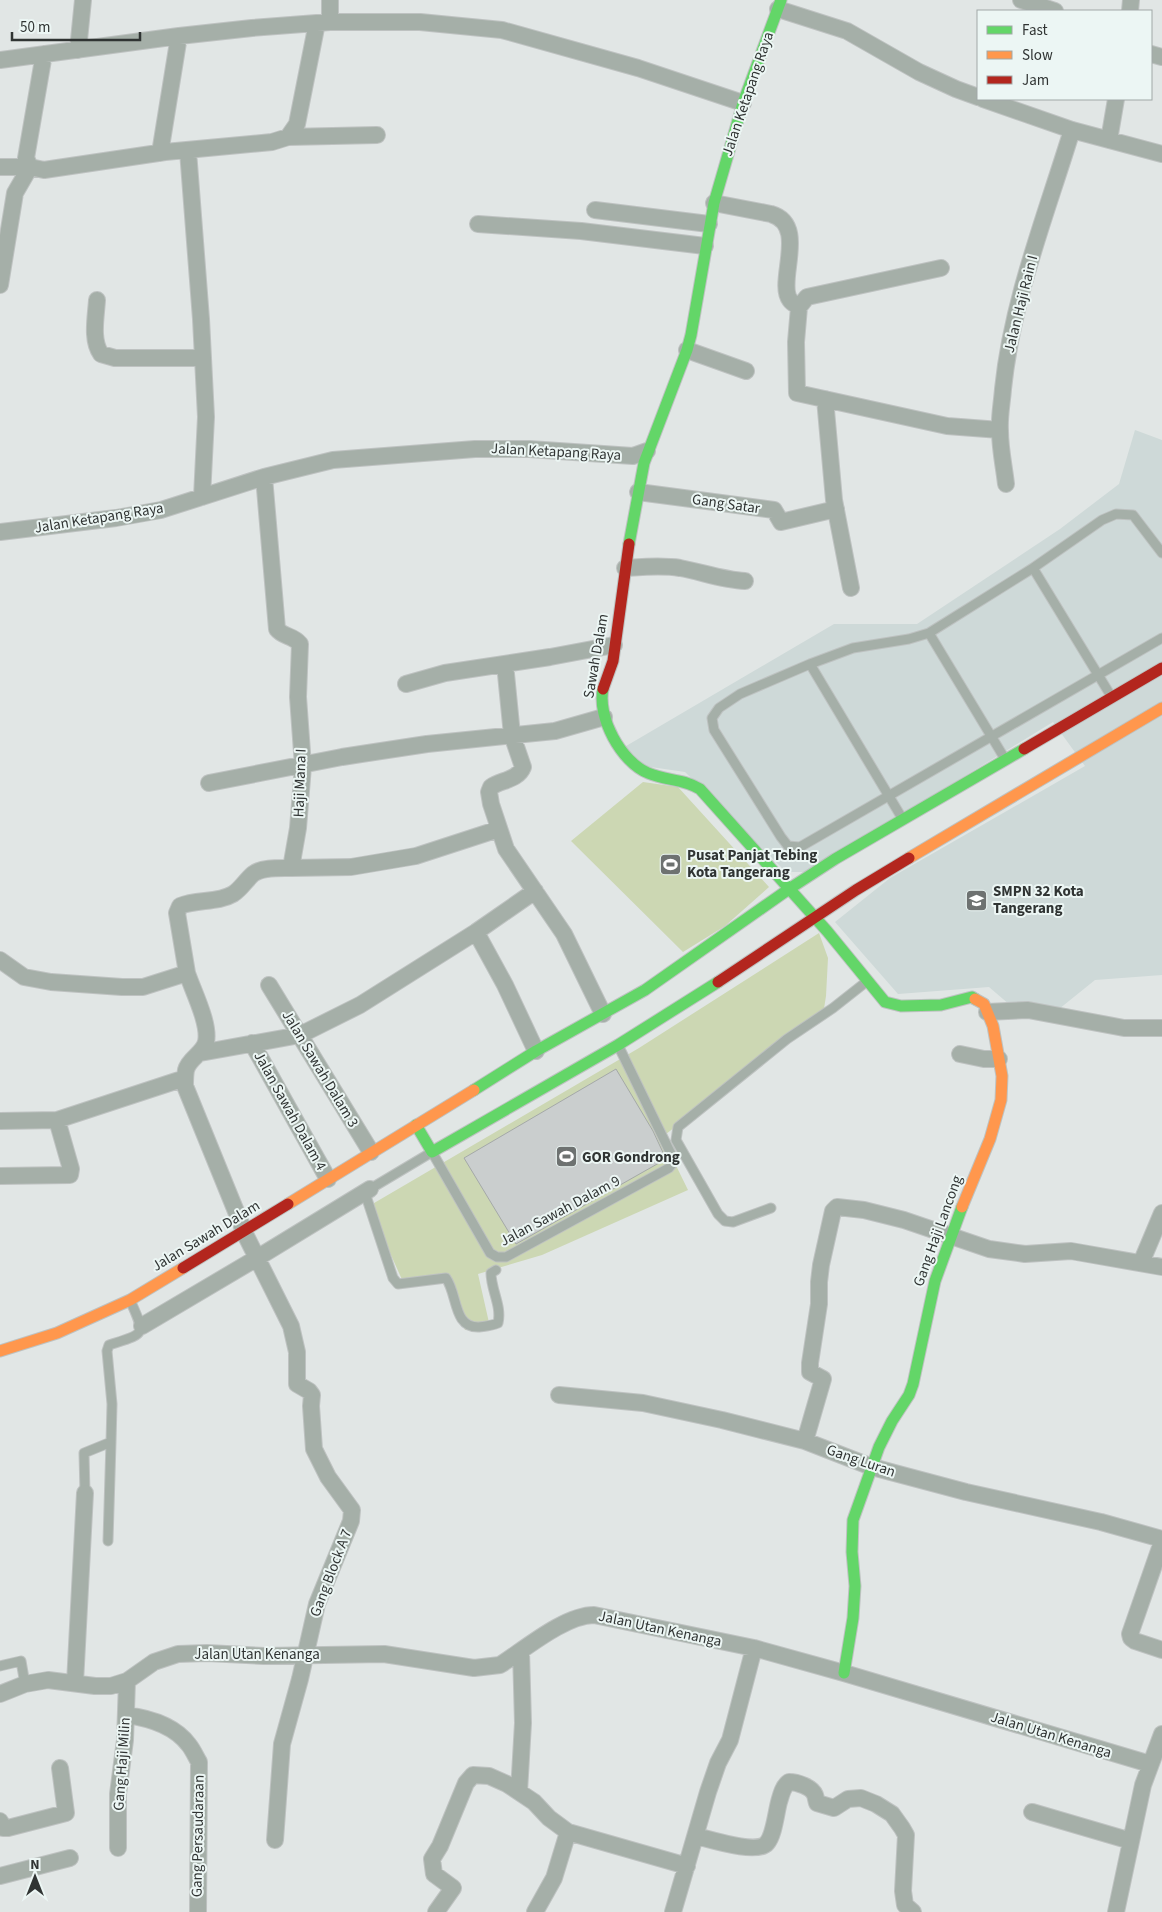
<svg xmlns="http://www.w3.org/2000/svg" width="1162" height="1912" font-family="'Source Sans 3',sans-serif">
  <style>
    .built { fill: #ced9d8 }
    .green { fill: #ccd7b3 }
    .building { fill: #cacece; stroke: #a4a8a8 }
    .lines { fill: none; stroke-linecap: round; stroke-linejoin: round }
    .lane-casing { stroke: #bec2c1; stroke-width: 11 }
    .street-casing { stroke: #bec2c1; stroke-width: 18 }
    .fast-casing { stroke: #bec2c1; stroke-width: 13 }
    .slow-casing { stroke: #bec2c1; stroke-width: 13 }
    .jam-casing { stroke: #bec2c1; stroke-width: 13 }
    .lane { stroke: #a5afa8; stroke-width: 9 }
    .street { stroke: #a5afa8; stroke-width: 16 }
    .fast { stroke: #63d668; stroke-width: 11 }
    .slow { stroke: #ff974d; stroke-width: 11 }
    .jam { stroke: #b3261e; stroke-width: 11 }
    .labels { text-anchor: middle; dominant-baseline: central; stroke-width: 4; stroke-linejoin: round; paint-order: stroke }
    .street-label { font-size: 15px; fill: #303433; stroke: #ecf6f4 }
    .poi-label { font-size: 15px; font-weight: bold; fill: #303433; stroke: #ecf6f4; text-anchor: start }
  </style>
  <rect width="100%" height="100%" fill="#e1e6e5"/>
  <path class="built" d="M1135,430L1162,440V975L1095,980L1059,1009L1010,1005L989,987L898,994L835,922L890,878L1085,766L1053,722L808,872H786L685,772L644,766L621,749L834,624H917L1060,529L1119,484Z"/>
  <path class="green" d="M643,782L678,787L769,887L725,926L683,952L571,841Z
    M819,933L828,958L826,996L823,1015L662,1137L688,1190L542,1255L478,1274L490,1327L465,1330L443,1275L404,1284L369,1206L639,1048Z"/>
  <path class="building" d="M616,1069L653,1131L666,1159L516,1244L464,1158Z"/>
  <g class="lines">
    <defs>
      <path id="lane" d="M1162,553L1133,515L1116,514L1102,520L1033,568L929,633L909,639L853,648L810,664L740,694L719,708L712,718L714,730L781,837L788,846L800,847L1162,638
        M1033,568L1111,696
        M929,633L1005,759
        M810,664L902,818
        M771,1208L733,1222L725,1221L718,1214L676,1140L678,1127L787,1039L833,1008L866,982
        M496,1270L491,1273C491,1290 502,1306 498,1323C491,1326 486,1326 479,1327C453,1328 458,1295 446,1278L398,1284L393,1278L366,1196L370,1189L432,1152L490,1253L497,1257H506L669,1168L673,1163L671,1154L618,1045
        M85,1493L84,1453L111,1442L112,1404L107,1351L109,1345C146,1333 146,1336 130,1300
        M108,1541L111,1442
        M0,1666L21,1661L25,1684"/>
      <path id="street" d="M1021,0L1055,11
        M778,9L847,31L919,72L956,89L978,97
        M1130,11L1131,0
        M330,22V0
        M78,50L83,0
        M44,54L26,158L30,167L44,170L165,152L272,142L288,137L297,124L317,23
        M1151,54L1162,57
        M0,60L179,36L252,28L330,22H420L502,30L638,68L743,103
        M983,99L1072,130L1162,154
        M288,137L377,135
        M1109,140L1116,99
        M188,151L201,319L206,417L202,497
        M160,153L179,36
        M0,167H28
        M714,203L771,214C809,225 776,282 790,300C792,303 796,305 799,307
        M595,210L709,224
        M478,224L581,231L705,246
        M941,268L807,297L799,307L796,342L797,393L947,426L1000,430
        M0,285L15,193L30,167
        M97,300C96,317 91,340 101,354L115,358H203
        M687,350L746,371
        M825,399L834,500L851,588
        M1006,484C1004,466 1000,449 1000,431C999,417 1002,403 1003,389C1012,300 1046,215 1072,130
        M638,492L774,510L781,522L836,509
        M0,532L116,518L161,510L264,477L333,460L475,449H529L633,456L647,451
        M625,568C643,567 661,565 680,568C702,572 723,580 745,581
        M505,664L512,735L523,767C518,780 501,780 491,787L489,792L491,804L506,849L564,934L603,1014
        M406,684L445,673L550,657L614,645
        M209,783L342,757L427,744L555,731L604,717
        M291,868L351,867L416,856L499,829
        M476,932L505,985L536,1051
        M0,960L24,977L51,982L122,987H143L187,973L177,913L180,906C197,899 218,903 233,894C241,889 246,880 253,874C262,867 279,868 291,868L298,828L303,766L298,697L300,644C293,635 283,637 277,629L264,477
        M187,973C193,991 210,1024 206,1042C203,1054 189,1058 186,1070C185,1075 185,1081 185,1086L246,1236L291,1326L297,1352V1384L309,1391L312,1395L311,1406L314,1449L328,1477L352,1510L351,1521L317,1604L300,1679L282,1744L275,1840
        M269,985L371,1152
        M987,1012L1028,1010L1124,1028H1162
        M252,1043L328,1179
        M200,1053L300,1035L360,1005L476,932L535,891
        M960,1054L984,1059H999
        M0,1121L57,1120L185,1078
        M0,1176L70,1175L71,1169L57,1120
        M1141,1263L1162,1213
        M142,1326L257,1258L370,1189
        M559,1395L643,1403L722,1420L805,1441L872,1467L966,1492L1101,1522L1162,1539
        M805,1441L823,1379L810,1372V1363L819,1304V1282L821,1265L833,1211L837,1207L864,1210L904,1220L989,1249L1025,1254L1071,1251L1162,1267
        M1162,1542L1130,1634L1131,1638L1135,1641L1162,1650
        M75,1683L85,1493
        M0,1694L25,1684L48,1680L95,1686H111L127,1681L154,1662L178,1654L207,1653L264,1656L384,1654L474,1668L500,1665C525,1649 565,1615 594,1615L754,1648L844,1673L1150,1764
        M126,1715C149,1718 175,1726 189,1745C193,1750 196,1757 199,1762L198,1912
        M519,1792L523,1723L521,1651
        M1032,1812L1131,1841
        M0,1821L3,1828H8L66,1813L60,1768
        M696,1836C709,1839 758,1855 767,1843C774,1835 776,1813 779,1802C781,1795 783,1786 789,1782C797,1782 812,1787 815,1795C816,1798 816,1800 817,1803L834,1808L848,1799L861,1798L876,1804L892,1814L902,1828L906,1835L903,1891L905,1905L913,1912
        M118,1848V1794L125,1740L127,1681
        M0,1876L70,1858
        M436,1912L453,1888L434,1874L432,1859L440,1846L466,1783L473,1775L489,1776L507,1784L534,1802L549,1818L568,1832L687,1866
        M535,1912L554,1878L568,1832
        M673,1912L708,1792L718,1763L730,1740L754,1648
        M1116,1912L1143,1785L1162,1734"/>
      <path id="fast" d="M629,544L644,463L687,350L691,335L714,203L743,103L781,0
        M603,689C597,717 621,762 648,773C666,781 682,778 700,789L827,931L885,1002L901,1006L941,1005L972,997L975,999
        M474,1090L536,1051L645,990L789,889L835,859L1024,749
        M416,1125L432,1152L618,1045L718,982
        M844,1673L853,1618L855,1586L852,1552L853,1520L879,1447L892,1421L909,1395L913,1384L935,1281L962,1207"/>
      <path id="slow" d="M909,858L1162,708
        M288,1204L474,1090
        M962,1207L990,1139L1001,1100L1002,1076L993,1026L984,1004L975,999
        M0,1351L57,1333L130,1300L183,1268"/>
      <path id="jam" d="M603,689L613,661L629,544
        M1024,749L1162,668
        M718,982L856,890L909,858
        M183,1268L288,1204"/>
    </defs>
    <use href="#lane" class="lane-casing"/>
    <use href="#street" class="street-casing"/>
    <use href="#fast" class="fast-casing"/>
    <use href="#slow" class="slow-casing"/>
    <use href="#jam" class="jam-casing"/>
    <use href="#lane" class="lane"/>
    <use href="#street" class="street"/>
    <use href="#fast" class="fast"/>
    <use href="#slow" class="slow"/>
    <use href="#jam" class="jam"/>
  </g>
  <defs>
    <symbol id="stadium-square" viewBox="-11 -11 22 22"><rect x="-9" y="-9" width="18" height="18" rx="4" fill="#6e7271" stroke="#ecf6f4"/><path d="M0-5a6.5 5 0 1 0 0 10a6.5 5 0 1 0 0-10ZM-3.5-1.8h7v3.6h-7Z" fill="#fff"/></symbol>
    <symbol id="school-square" viewBox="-11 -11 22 22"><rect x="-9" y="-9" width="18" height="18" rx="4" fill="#6e7271" stroke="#ecf6f4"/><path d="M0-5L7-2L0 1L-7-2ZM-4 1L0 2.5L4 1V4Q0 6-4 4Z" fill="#fff"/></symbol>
  </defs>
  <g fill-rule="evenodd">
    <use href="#stadium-square" x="658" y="852" width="25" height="25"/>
    <use href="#school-square" x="964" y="888" width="25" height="25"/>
    <use href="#stadium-square" x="554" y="1144" width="25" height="25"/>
  </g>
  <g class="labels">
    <g class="street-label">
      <text transform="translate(748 94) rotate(-71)">Jalan Ketapang Raya</text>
      <text transform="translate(1021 304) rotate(-76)">Jalan Haji Rain I</text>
      <text transform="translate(556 452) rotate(3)">Jalan Ketapang Raya</text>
      <text transform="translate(726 504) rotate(8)">Gang Satar</text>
      <text transform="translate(99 518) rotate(-9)">Jalan Ketapang Raya</text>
      <text transform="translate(596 656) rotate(-80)">Sawah Dalam</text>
      <text transform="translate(300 783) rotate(-88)">Haji Mana I</text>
      <text transform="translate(320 1069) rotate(59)">Jalan Sawah Dalam 3</text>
      <text transform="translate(290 1111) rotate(61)">Jalan Sawah Dalam 4</text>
      <text transform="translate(560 1211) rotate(-28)">Jalan Sawah Dalam 9</text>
      <text transform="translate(938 1231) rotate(-70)">Gang Haji Lancong</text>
      <text transform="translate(206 1236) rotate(-31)">Jalan Sawah Dalam</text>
      <text transform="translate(861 1461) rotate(19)">Gang Luran</text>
      <text transform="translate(331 1573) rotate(-69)">Gang Block A 7</text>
      <text transform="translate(660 1629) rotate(12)">Jalan Utan Kenanga</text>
      <text x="257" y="1654">Jalan Utan Kenanga</text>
      <text transform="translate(1051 1735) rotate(17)">Jalan Utan Kenanga</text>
      <text transform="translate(122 1764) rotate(-86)">Gang Haji Milin</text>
      <text transform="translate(198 1836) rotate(-89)">Gang Persaudaraan</text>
    </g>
    <g class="poi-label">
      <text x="687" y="855">Pusat Panjat Tebing<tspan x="687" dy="17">Kota Tangerang</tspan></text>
      <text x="993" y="891">SMPN 32 Kota<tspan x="993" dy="17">Tangerang</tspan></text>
      <text x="582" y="1157">GOR Gondrong</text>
    </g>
  </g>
  <rect x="977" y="10" width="175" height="90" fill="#ecf6f4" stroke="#a1a8a7"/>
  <rect x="987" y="26" width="25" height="8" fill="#63d668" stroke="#a1a8a7"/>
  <text x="1022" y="35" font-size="15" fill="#303433">Fast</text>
  <rect x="987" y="51" width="25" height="8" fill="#ff974d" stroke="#a1a8a7"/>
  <text x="1022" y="60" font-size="15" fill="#303433">Slow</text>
  <rect x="987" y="76" width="25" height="8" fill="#b3261e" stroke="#a1a8a7"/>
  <text x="1022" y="85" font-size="15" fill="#303433">Jam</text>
  <g transform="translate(35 1877)" stroke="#ecf6f4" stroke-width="4" paint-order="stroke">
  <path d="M0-4L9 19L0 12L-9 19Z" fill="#303433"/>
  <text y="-8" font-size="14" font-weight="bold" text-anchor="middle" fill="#303433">N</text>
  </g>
  <path d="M12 32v8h128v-8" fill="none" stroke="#303433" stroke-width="2.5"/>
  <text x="20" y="32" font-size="15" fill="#303433" stroke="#ecf6f4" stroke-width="4" paint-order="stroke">50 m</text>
</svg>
